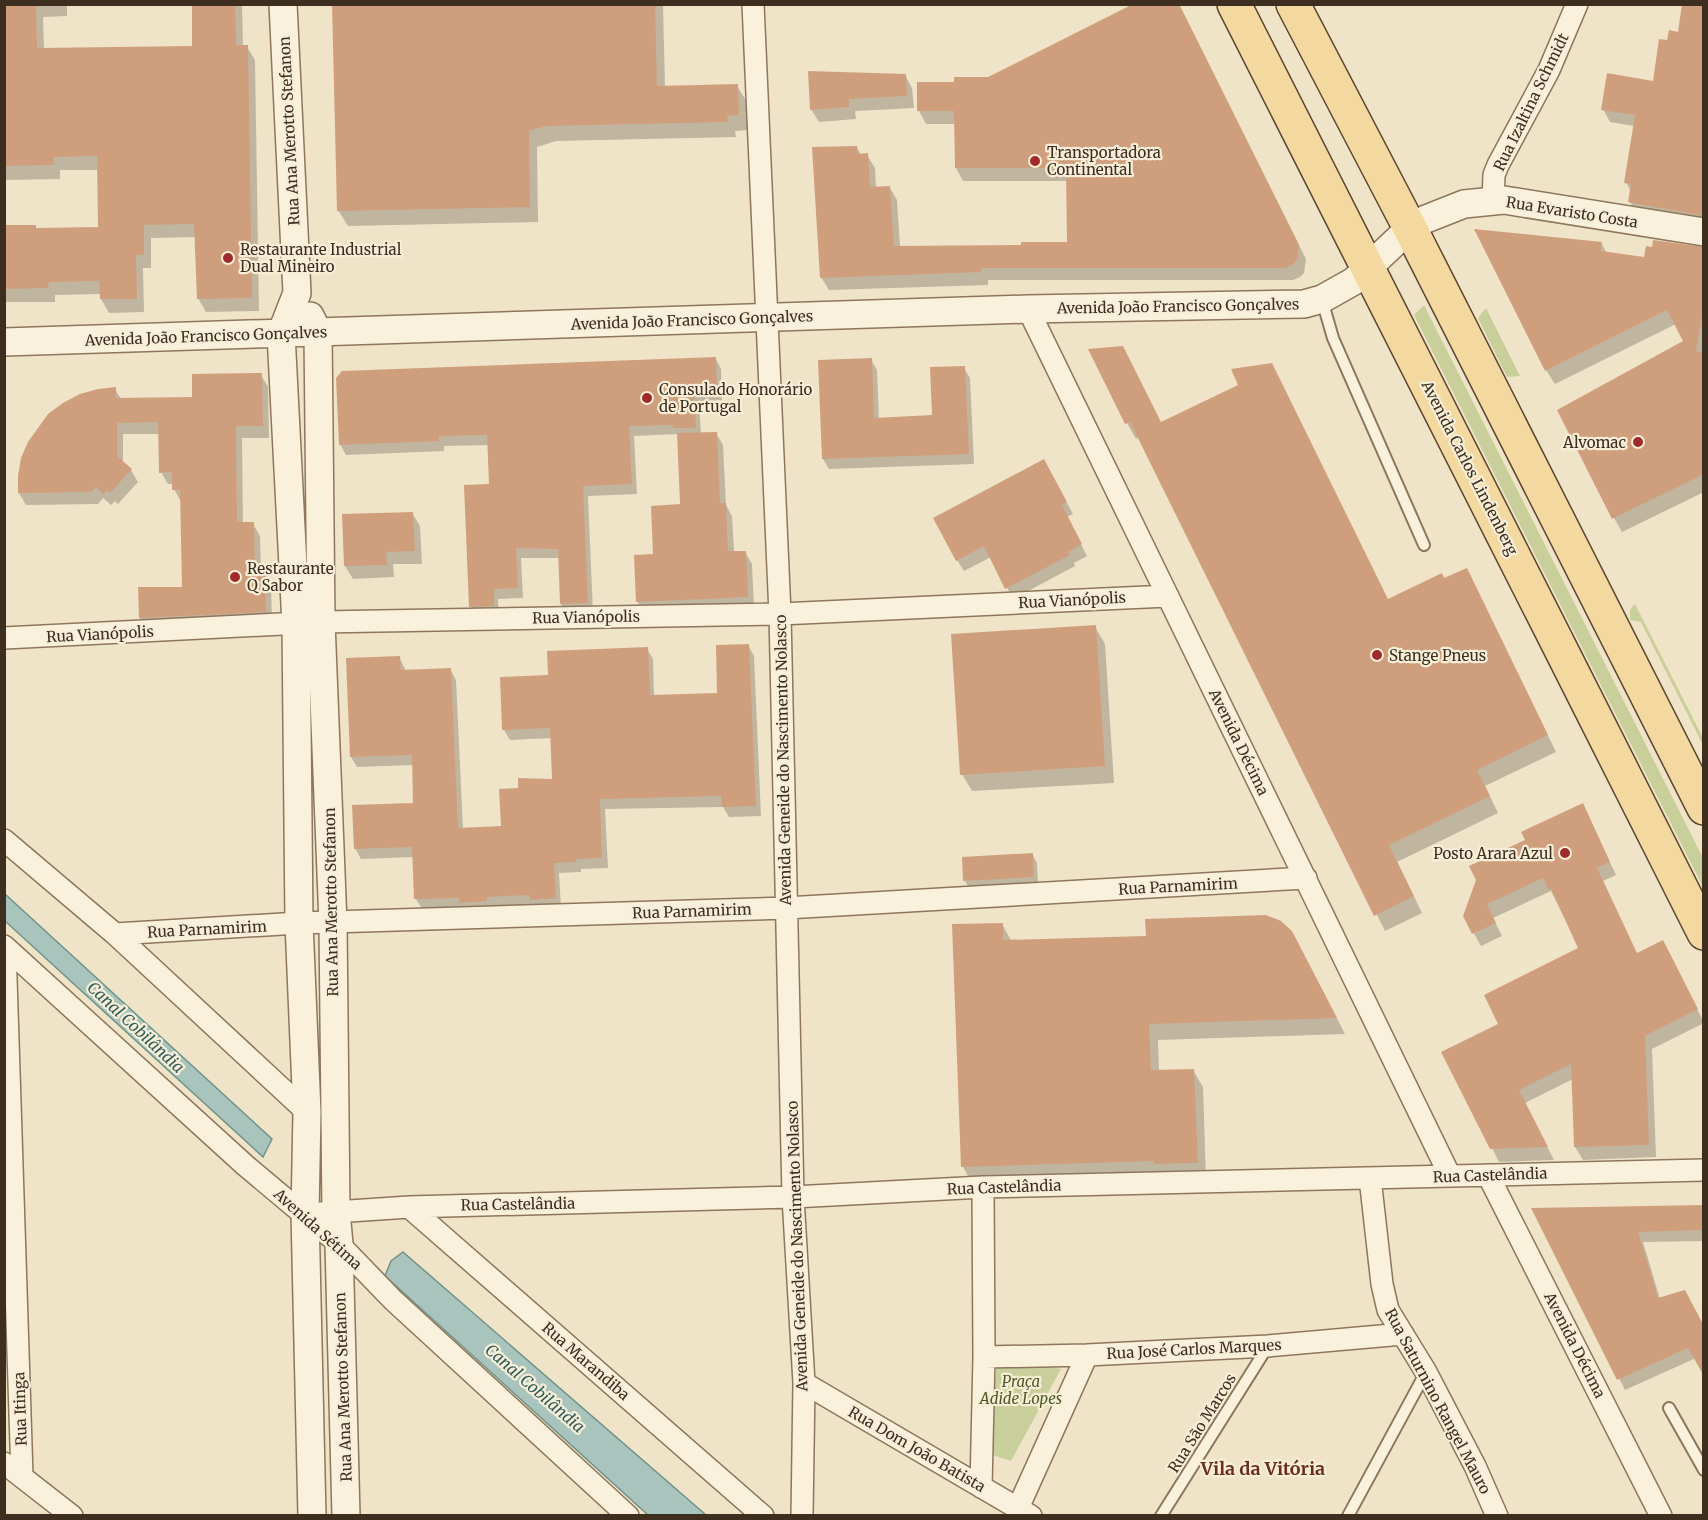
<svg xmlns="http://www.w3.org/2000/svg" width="1708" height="1520" font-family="Merriweather,serif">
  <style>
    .green { fill: #c9cf9b }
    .water { fill: #a9c4bc; stroke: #6f938a; stroke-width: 1.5 }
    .shadow { fill: #0003 }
    .building { fill: #cf9f7d }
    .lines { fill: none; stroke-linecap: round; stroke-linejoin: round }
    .service-casing { stroke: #8d765c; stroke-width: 14 }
    .minor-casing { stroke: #8d765c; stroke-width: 24 }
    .tertiary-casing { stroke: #8d765c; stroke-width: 30 }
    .primary-casing { stroke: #5b4430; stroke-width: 36 }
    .service { stroke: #faf1dc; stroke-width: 10 }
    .minor { stroke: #faf1dc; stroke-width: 21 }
    .tertiary { stroke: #faf1dc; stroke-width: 27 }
    .primary { stroke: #f3d9a0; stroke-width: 33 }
    .poi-dot { fill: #9e2a2b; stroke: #f7eed8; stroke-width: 2 }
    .labels { text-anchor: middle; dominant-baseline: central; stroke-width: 4.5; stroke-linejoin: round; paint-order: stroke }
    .street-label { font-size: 15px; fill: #3d2e20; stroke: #f7eed8 }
    .poi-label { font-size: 15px; fill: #3d2e20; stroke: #f7eed8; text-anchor: start }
    .park-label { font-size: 15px; font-style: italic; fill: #4d5a26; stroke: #f7eed8 }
    .water-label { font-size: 16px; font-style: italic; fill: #2f5d5a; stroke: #f7eed8 }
    .quarter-label { font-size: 18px; font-weight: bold; fill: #6b2e1e; stroke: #f7eed8 }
  </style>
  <rect width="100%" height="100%" fill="#f0e4c8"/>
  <path class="green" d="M1424,305L1703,858V887L1414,315Z
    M1486,308L1520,376L1507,377L1478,318Z
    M1635,604L1703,738V745L1641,622L1630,620V610Z
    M997,1359L1061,1369L1011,1461L990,1454Z"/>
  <path class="water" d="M5,894L272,1139L263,1157L5,921Z
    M403,1252L706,1515H648L385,1276L391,1261Z"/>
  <path class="shadow" d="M5,4H67V16L43,17L44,50L194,48L193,4H242L243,47H247L255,60L259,311L206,312L198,298L196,237L151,238V268H143L144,312L109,313L101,299V294L55,295V302H4V227H35L37,229H100L99,170H60V179L4,180Z
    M334,4H663L665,87L737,86L747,102V130L735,131L736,137L556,141L537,147L538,222L348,226L338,210Z
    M1179,4L1306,259L1304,273L1300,277L1293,280H988V285L829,290L821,277L857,148L861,155H867L875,168L876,188H890L897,200L900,247H1022L1068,244V181H963L956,168V124H926L919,111L956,83L988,78Z
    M1704,4V227L1637,214L1630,202L1631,192L1626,182L1634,126L1610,122L1603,109L1654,82L1669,42L1679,33Z
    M905,75L912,88L914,108L855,111L856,119L819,122L811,109Z
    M1602,244L1607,254L1646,259L1704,249V492L1622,532L1614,518L1685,342L1676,324L1555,384L1546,370Z
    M1091,350L1161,424L1388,600L1444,580L1475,586L1556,752L1485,786L1498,813L1397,862L1422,913L1385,931L1139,437L1136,439L1127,423Z
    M716,359L721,369L722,400L699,401L701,434L716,433L723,445L726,505L732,516L734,552H745L752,564L754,609L644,613L637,601L655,555L682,506L679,434L634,436L637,494L588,496L593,613L567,614L561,604L559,558H521L523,598L498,599L499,616H476L471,606L491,485L489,445L444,446V451L346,455L340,444Z
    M871,360L877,370L879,419L933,417L964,368L970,378L974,464L829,469L823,459Z
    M261,375L268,387L269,438H242L243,524H253L260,536L261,572H264L271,584L272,624L147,630L140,618V589L183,588L181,502L174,489V484H168L161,472L160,434H123V463L131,470L138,482L118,504L115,501L111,505L103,498L98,504L26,505L19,493L115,389L121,399L194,398Z
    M1050,472L1073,514L1067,517L1087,556L1074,563L1075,566L1013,599L991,557L964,571L957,560Z
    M412,513L420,526L422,564H393L394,577L353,579L345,566Z
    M1095,627L1105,644L1114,783L972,791L962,774Z
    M748,645L754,656L761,816L729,817L723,807L605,809L608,868L581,869V872L559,873L561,908L537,910L534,905L422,909L416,899L414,857L361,859L355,848L415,804L413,765L357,767L351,757L399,657L406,671L450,669L456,680L463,829L502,828L520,790L554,780L552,738L510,740L504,730L550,677L647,649L653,659L654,696L719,694Z
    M1589,818L1616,875L1603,881L1637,954H1670L1704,1023L1652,1049L1656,1157L1583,1160L1575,1147L1573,1079L1525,1103L1554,1160L1499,1162L1492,1148L1500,1024L1580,949L1551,891L1493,918L1502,936L1481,946L1464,916Z
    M1032,854L1037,863L1038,885L970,889L965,881Z
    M1002,924L1012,942L1301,949L1345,1034L1158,1040L1159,1071L1193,1070L1203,1087L1206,1179L972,1183L963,1167Z
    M1704,1206V1241L1643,1242L1660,1299L1696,1358L1625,1390L1533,1209Z"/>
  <path class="building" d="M4,4H36L37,48L192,46V4H235L236,45H248L252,298L197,299L194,224L144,225V255H136L137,299H100L99,281L48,282L49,288L4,289V225H36V228L98,227L97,156L53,157L54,165L4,166Z
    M332,4H655L657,86L738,84L739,115L727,116L728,122L546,126L529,131L530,207L337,211Z
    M1133,4H1179L1299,245L1297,259L1292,265L1285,268H981V272L820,278L812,147L857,146L858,154L868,153L870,187L890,186L894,246L1021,245V242H1067L1066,168H955L954,111H917V82H954V77H988Z
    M1682,4H1704V216L1628,202L1631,184L1624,183L1635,115L1601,110L1607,73L1653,81L1659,39L1667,40L1669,30L1678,32Z
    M808,71L906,74L907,96L849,99V107L810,110Z
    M1474,229L1602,242L1601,251L1644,257L1646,246L1652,247L1653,240L1704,247V303L1696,351L1704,353V474L1612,519L1557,410L1683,341L1667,310L1545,371Z
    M1123,346L1161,422L1238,385L1231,369L1272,363L1388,599L1442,573L1444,578L1467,568L1548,735L1477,770L1490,796L1389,845L1414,896L1374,916L1130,422L1125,424L1088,349Z
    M716,357L717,390L694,391L696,428H673V425L629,426L632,484L583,486L588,603L560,604L558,549L516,548L518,588L494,589V606L469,607L464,485L489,484L487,435L439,436V441L339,445L336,378L342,371Z
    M872,358L874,418L932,415L930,367L965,366L969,454L822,459L818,360Z
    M262,373L263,426H236L237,522H254L255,571H265L266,612L139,618L138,587H182L180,490H172V472L159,473L158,422L117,423V456L132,469L110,493L107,490L103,494L96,487L91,492L18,493V476L21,458L28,442L48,414L63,403L80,394L98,389L116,387V398L192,397V374Z
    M717,432L720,503H726L728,551H746L748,597L636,602L634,555L653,554L651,506L680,504L677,433Z
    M1044,459L1067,502L1062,505L1082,544L1068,552L1070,555L1005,589L984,546L956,561L933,518Z
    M413,512L415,551L386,552L387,565L344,566L342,514Z
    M1096,625L1105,766L960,775L951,634Z
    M749,644L756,806L722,807L721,796L600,799L602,858L576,859V862L554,863L556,898L530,900L529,895L487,897V901L459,903V898L414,899L412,847L354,849L352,805L413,803L412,755L350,757L346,658L400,656L401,670L451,668L458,828L501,826L499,789L518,788V778L552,779L550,728L502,730L500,677L548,675L547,651L648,647L650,695L717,693L716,645Z
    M1583,803L1610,862L1597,868L1637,953L1663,940L1698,1009L1645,1036L1649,1145L1574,1147L1571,1064L1519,1090L1548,1147L1490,1149L1441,1052L1498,1024L1484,995L1578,948L1551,889L1549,890L1543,878L1487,904L1496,923L1472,934L1463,916L1476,880L1469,866L1525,840L1521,832Z
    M1033,853L1034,877L963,881L962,857Z
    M1266,915L1281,921L1292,931L1337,1018L1149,1024L1151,1070L1194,1069L1198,1163L1154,1164V1161L961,1167L952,924L1003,923V940L1146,936L1145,919Z
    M1704,1205V1230L1638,1232L1658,1298L1685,1290L1704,1326V1376L1688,1348L1617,1380L1531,1208Z"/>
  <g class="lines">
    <defs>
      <path id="service" d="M1322,300L1333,338L1424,545
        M1669,1408L1704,1470
        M1161,1516L1268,1346
        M1348,1516L1426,1372"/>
      <path id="minor" d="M753,4L780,614L793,1197L804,1383L802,1516
        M1493,201L1494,175L1498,165L1549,70L1577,4
        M1028,309L1450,1176
        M4,638L321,622L780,614L1168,596
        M4,840L115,934L307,1112
        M115,934L299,923L786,908L1306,878
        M4,946L246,1166L339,1244L393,1300L628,1516
        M5,947L22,1476
        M1488,1175L1661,1516
        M1370,1178L1382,1284L1388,1310L1426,1372L1475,1466L1497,1516
        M409,1207L763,1516
        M305,1214L409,1207L793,1197L983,1187L1704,1170
        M984,1357L1087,1355L1268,1346L1403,1334
        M804,1383L1031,1516
        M4,1463L72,1516
        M981,1487L984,1357L983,1187
        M1018,1508L1087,1355"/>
      <path id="tertiary" d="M283,4L297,293L281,334L296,624L299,923L307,1112L305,1214L312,1516
        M310,316L318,332L321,622L333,923L336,1212L339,1244L346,1516
        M4,342L1028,309L1304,304L1322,299L1354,281L1410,228L1426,219L1464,204L1504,200L1704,232"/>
      <path id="primary" d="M1234,4C1391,314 1548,623 1704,933
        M1293,4L1410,228L1704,808"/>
    </defs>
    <use href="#service" class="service-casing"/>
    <use href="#minor" class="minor-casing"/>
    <use href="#tertiary" class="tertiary-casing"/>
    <use href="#primary" class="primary-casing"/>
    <use href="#service" class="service"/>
    <use href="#minor" class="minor"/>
    <use href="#tertiary" class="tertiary"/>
    <use href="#primary" class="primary"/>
  </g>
  <g class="poi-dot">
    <circle cx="1035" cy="161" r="6"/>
    <circle cx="228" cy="258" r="6"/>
    <circle cx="647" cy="398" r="6"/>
    <circle cx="1638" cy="442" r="6"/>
    <circle cx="235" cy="577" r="6"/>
    <circle cx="1377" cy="655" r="6"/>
    <circle cx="1565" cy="853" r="6"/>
  </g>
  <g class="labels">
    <g class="street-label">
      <text transform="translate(1531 102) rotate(-64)">Rua Izaltina Schmidt</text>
      <text transform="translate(289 131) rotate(-93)">Rua Ana Merotto Stefanon</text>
      <text transform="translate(1572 212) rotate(9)">Rua Evaristo Costa</text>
      <text transform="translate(1178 306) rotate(-1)">Avenida João Francisco Gonçalves</text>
      <text transform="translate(692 320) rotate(-2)">Avenida João Francisco Gonçalves</text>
      <text transform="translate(206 336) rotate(-2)">Avenida João Francisco Gonçalves</text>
      <text transform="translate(1470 468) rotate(63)">Avenida Carlos Lindenberg</text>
      <text transform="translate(1072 600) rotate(-3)">Rua Vianópolis</text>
      <text transform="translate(586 617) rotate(-1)">Rua Vianópolis</text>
      <text transform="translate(100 634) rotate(-3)">Rua Vianópolis</text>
      <text transform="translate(1239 742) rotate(64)">Avenida Décima</text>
      <text transform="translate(783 760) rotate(-91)">Avenida Geneide do Nascimento Nolasco</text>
      <text transform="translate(1178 886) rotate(-3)">Rua Parnamirim</text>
      <text transform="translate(331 902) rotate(-91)">Rua Ana Merotto Stefanon</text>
      <text transform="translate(692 911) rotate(-2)">Rua Parnamirim</text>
      <text transform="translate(207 929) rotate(-3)">Rua Parnamirim</text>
      <text transform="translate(1490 1175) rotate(-2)">Rua Castelândia</text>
      <text transform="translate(1004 1187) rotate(-2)">Rua Castelândia</text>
      <text transform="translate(518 1204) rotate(-1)">Rua Castelândia</text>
      <text transform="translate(318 1229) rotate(42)">Avenida Sétima</text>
      <text transform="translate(797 1246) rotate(-92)">Avenida Geneide do Nascimento Nolasco</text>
      <text transform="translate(1575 1345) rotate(63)">Avenida Décima</text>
      <text transform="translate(1194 1349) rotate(-3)">Rua José Carlos Marques</text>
      <text transform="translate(586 1361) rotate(41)">Rua Marandiba</text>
      <text transform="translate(343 1387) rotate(-92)">Rua Ana Merotto Stefanon</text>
      <text transform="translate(1438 1401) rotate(62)">Rua Saturnino Rangel Mauro</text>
      <text transform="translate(20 1409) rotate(-92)">Rua Itinga</text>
      <text transform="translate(1202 1423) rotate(-58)">Rua São Marcos</text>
      <text transform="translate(917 1449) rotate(30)">Rua Dom João Batista</text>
    </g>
    <g class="poi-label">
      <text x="1047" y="152">Transportadora<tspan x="1047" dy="17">Continental</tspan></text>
      <text x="240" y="249">Restaurante Industrial<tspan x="240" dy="17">Dual Mineiro</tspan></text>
      <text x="659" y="389">Consulado Honorário<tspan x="659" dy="17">de Portugal</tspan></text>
      <text x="1626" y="442" text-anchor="end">Alvomac</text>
      <text x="247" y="568">Restaurante<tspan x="247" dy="17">Q Sabor</tspan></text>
      <text x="1389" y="655">Stange Pneus</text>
      <text x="1553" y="853" text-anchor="end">Posto Arara Azul</text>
    </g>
    <g class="park-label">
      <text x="1021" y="1381">Praça<tspan x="1021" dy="17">Adide Lopes</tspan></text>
    </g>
    <g class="water-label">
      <text transform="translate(136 1027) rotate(43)">Canal Cobilândia</text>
      <text transform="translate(535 1388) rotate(41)">Canal Cobilândia</text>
    </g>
    <g class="quarter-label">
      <text x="1263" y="1468">Vila da Vitória</text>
    </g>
  </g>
  <rect width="1708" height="1520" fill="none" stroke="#3d2e20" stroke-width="12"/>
</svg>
